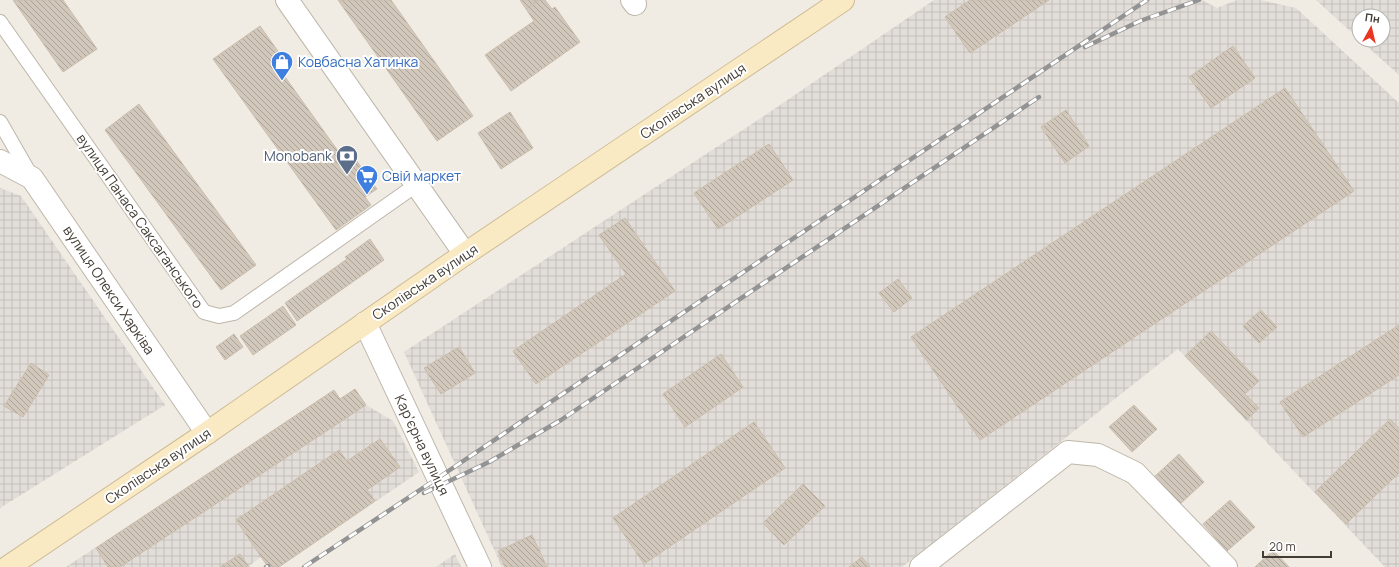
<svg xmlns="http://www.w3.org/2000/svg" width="1399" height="567" font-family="Manrope,sans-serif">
<defs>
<pattern id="industrial-grid" width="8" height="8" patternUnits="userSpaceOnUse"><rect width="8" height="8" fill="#e2ddd8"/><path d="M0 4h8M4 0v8" fill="none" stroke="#c3bfba"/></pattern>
<pattern id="building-back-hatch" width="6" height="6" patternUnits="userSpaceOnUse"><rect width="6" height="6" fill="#d1c7ba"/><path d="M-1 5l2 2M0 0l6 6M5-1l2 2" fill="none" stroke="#aba398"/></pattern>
</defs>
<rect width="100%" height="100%" fill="#f0ece3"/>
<path fill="url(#industrial-grid)" d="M934,0h268l15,8 20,-8h23l36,8 103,95v464h-14l-207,-218 -276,218h-400l-98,-215 360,-236z
M1316,0h83v75l-39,-35h23v-24h-24v23z
M0,188l21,8 144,209 -165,103z
M355,389l11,16 27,16 26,51 -140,95h-11l-7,-10 -13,10h-182l268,-177 6,9z
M455,554l6,13h-25z"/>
<path fill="url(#building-back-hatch)" stroke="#cbbead" d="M13,0h50l34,49 -34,23z
M338,0h53l82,116 -36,25z
M520,0h19l-13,9z
M539,0h6l7,9 3,-2 25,35 -69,49 -26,-36 49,-34 -8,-12z
M970,0h79l-79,53 -25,-36z
M260,26l25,35 -7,6 65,91 8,-5 26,36 -12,8 6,8 -35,25 -123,-171z
M1233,46l22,32 -44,30 -22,-31z
M1285,88l69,103 -374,249 -69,-103z
M139,104l117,161 -35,25 -116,-160z
M1066,110l23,36 -24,17 -24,-36z
M510,112l23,36 -32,21 -23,-36z
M769,144l24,36 -75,49 -24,-36z
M625,218l50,73 -139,93 -23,-33 113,-77 -27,-39z
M370,239l14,21 -87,61 -12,-18 62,-44 -2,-2z
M898,279l14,19 -18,14 -15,-19z
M283,306l13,19 -43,30 -13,-19z
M1261,310l16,17 -18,16 -16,-17z
M1399,325v50l-96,62 -23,-35z
M1211,331l48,50 -14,13 14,14 -12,12 -62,-64z
M234,334l9,13 -18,13 -9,-13z
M459,347l16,26 -34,21 -17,-26z
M721,354l22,33 -58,40 -22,-33z
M31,363l18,12 -26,42 -19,-11z
M355,389l11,16 -246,162h-12l-12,-19 238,-158 6,9z
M1134,405l23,24 -25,23 -23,-25z
M1390,419l9,9v45l-53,51 -31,-32z
M754,422l31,46 -141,96 -31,-46z
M380,439l20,28 -33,23 8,11 -96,66h-11l-32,-47 103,-70 8,11z
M1179,454l25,28 -26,24 -25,-28z
M803,484l22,22 -41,39 -21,-22z
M1230,500l25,27 -28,24 -24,-27z
M532,535l15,32h-42l-7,-16z
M1273,550l16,17h-34z
M240,554l9,13h-29z
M862,557l8,10h-21z"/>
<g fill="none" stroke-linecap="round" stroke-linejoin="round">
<g stroke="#beb6aa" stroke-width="16">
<path id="lane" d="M0,22l204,290 15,4 15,-3 182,-128
M0,122l31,54"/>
</g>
<g stroke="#beb6aa" stroke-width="24">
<path id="street" d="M287,0l178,254
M632,0l3,4
M0,161l32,17 175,255
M365,323l115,244
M921,567l147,-115 30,3 37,18 91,94"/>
</g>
<g stroke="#cdbc96" stroke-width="24">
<path id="secondary" d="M8,567l199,-134 258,-179 378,-254"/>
</g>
<use href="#lane" stroke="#fff" stroke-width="14"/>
<use href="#street" stroke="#fff" stroke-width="22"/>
<use href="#secondary" stroke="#faeac3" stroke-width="22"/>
<g stroke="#939393" stroke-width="4.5">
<path id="rail" d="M1085,47l55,-26 59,-21
M424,493l65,-31 72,-42 478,-323
M266,567l2,-1
M304,567l134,-89 709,-478"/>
</g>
<use href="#rail" stroke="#fff" stroke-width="3" stroke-dasharray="9" stroke-linecap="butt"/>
</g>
<defs>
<g id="shop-pin" transform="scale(1.15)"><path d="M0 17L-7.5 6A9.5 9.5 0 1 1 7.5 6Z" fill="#3f7fe0" stroke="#fff"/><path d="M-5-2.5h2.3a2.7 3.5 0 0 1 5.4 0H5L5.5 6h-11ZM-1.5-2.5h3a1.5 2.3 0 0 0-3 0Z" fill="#fff"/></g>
<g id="bank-pin" transform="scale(1.15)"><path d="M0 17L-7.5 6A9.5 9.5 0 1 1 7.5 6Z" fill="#5c6f8a" stroke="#fff"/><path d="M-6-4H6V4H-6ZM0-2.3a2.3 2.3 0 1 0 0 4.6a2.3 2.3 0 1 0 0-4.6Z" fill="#fff"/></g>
<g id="supermarket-pin" transform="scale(1.15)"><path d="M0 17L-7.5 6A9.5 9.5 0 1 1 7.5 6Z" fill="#3f7fe0" stroke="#fff"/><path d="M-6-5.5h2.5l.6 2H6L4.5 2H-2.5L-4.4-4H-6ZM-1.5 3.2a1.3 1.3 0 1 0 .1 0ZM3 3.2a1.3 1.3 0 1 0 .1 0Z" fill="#fff"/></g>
</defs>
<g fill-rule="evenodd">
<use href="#shop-pin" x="282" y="62"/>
<use href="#bank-pin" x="347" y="156"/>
<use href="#supermarket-pin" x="367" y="176"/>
</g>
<g text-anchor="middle" stroke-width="4" stroke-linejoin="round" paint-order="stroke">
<g font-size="14" fill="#366cbe" stroke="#fff" text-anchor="start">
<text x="298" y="67">Ковбасна Хатинка</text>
<text x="382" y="181">Свій маркет</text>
</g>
<g font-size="14" fill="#423c34" stroke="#fff">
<text transform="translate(693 101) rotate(-34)" y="5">Сколівська вулиця</text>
<text transform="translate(140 221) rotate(55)" y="5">вулиця Панаса Саксаганського</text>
<text transform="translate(425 282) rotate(-34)" y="5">Сколівська вулиця</text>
<text transform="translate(109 290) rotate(56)" y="5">вулиця Олекси Харківа</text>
<text transform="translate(422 445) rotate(65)" y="5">Карʼєрна вулиця</text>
<text transform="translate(158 466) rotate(-34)" y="5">Сколівська вулиця</text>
</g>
<g font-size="14" fill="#4e5e75" stroke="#fff" text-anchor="end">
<text x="332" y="161">Monobank</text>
</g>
</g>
<g transform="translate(1371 28) rotate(8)"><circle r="19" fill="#ffffff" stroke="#b3b1ae"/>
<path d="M0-3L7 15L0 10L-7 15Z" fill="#ea3520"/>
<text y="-6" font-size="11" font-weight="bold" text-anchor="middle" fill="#423c34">Пн</text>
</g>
<path d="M1263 551v6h68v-6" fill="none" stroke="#423c34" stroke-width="2"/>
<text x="1269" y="551" font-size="12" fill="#423c34" stroke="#ffffff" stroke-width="3" paint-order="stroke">20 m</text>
</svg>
